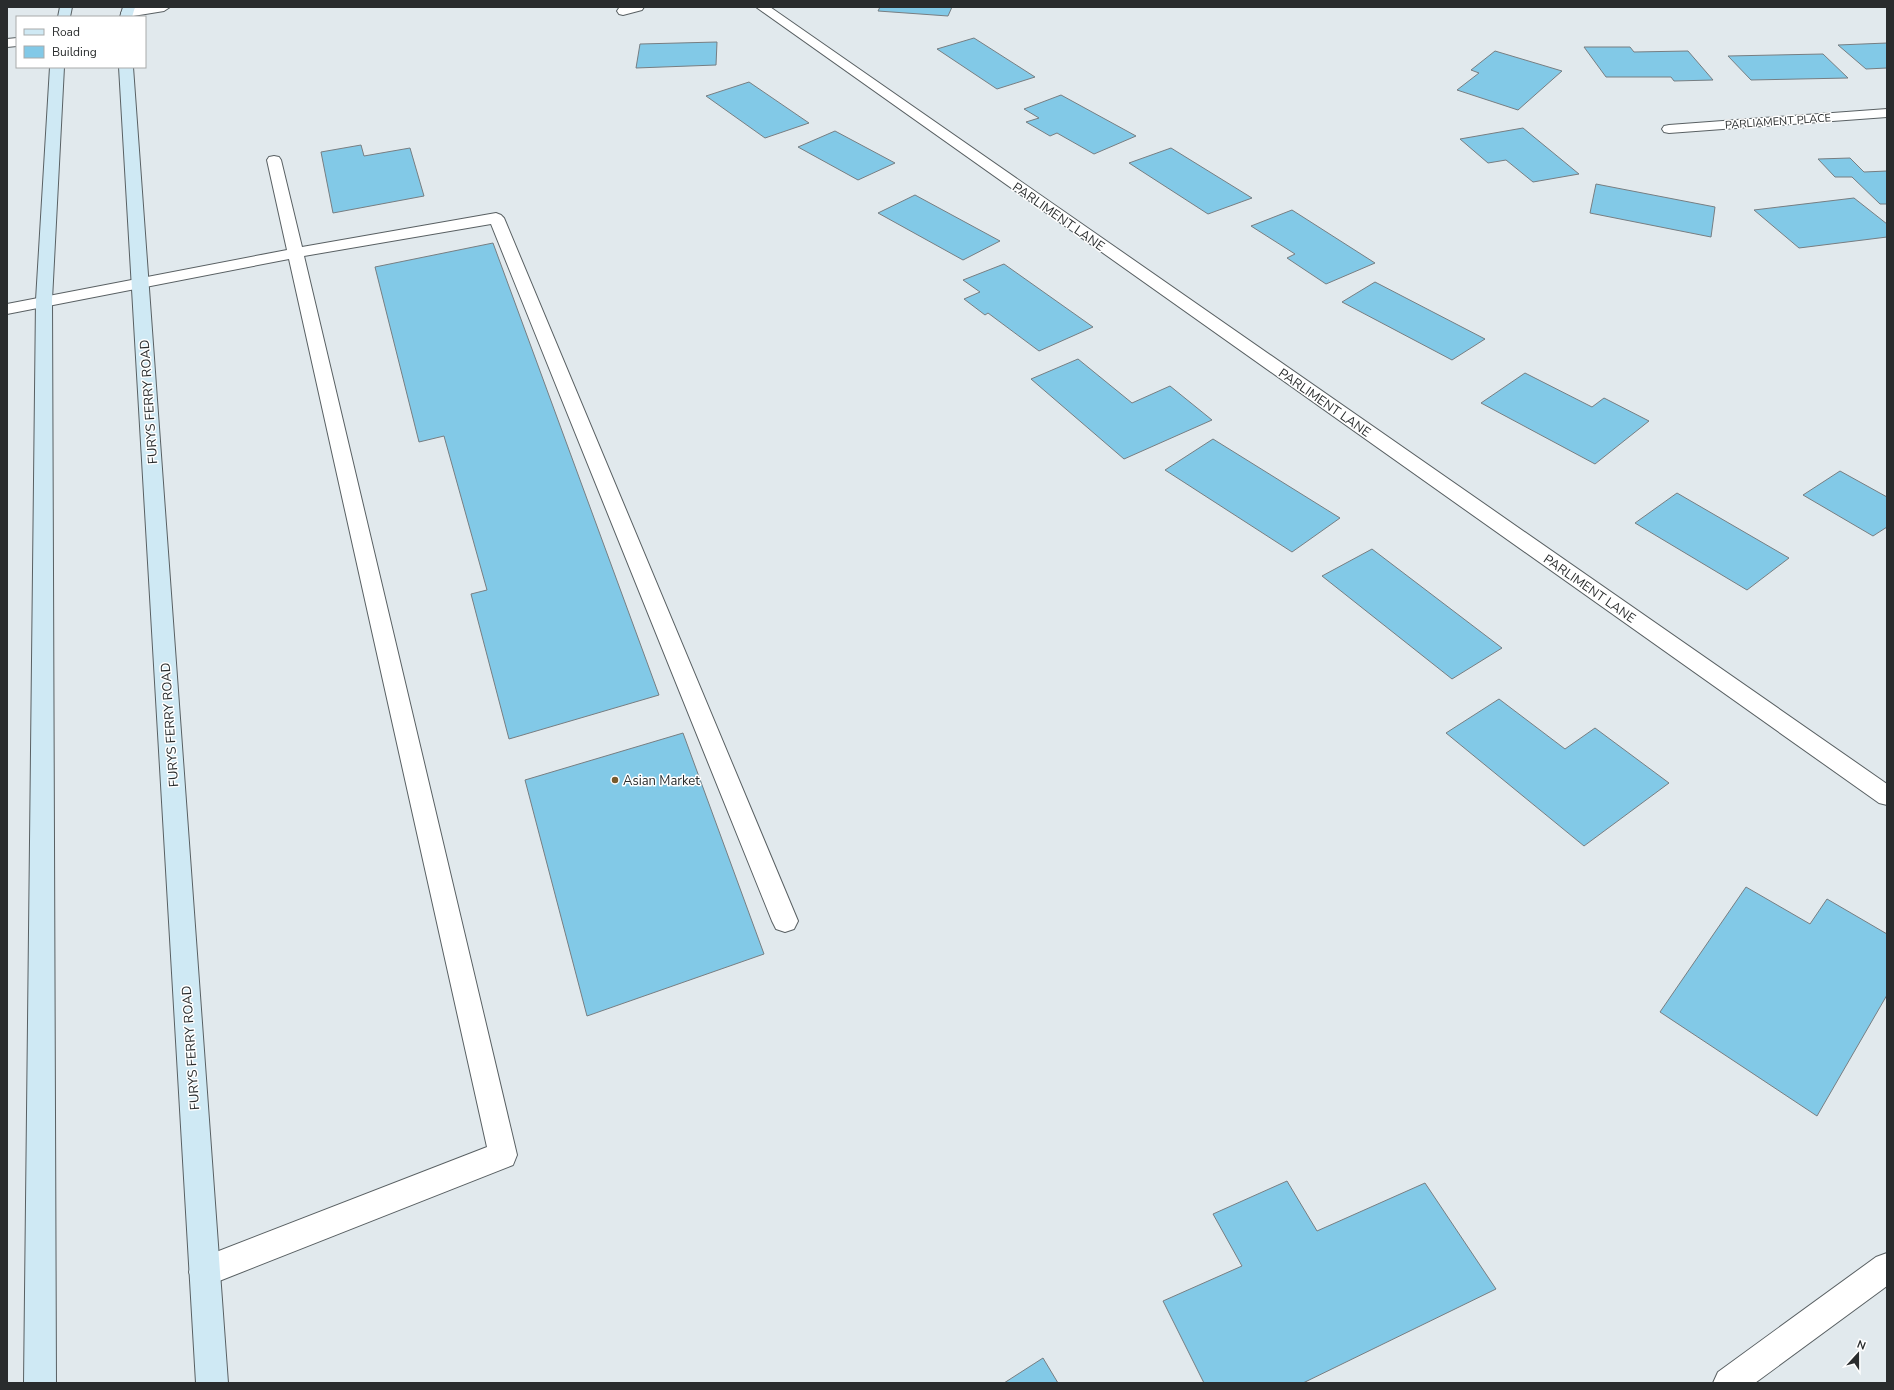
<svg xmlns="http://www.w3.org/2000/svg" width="1894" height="1390" font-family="'Nunito Sans',sans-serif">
<rect width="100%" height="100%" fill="#e1e9ed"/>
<path fill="#82c9e7" stroke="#777e82" d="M880,7h72l-4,9 -70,-5z
M974,38l61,39 -38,12 -60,-40z
M717,42l-1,23 -80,3 4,-24z
M1887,43v25l-21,1 -28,-24z
M1584,47h46l4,5 54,-1 25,29 -39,1 -3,-4h-65z
M1495,51l67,20 -44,39 -61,-20 22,-17 -8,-3z
M1823,54l25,24 -97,2 -23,-24z
M749,82l60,41 -44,15 -59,-42z
M1061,95l75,41 -42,18 -37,-21 -7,3 -24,-14 13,-4 -15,-9z
M1523,128l56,46 -46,8 -27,-22 -18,3 -28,-24z
M835,131l60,32 -37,17 -60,-33z
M361,145l3,11 46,-8 14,48 -91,17 -12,-61z
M1171,148l81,50 -44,16 -79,-51z
M1850,158l14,14 23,-1v33h-7l-28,-27h-17l-17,-18z
M1596,184l119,23 -4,30 -121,-24z
M915,195l85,46 -37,19 -85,-47z
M1854,198l33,26v13l-88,11 -45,-38z
M1292,210l83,53 -49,21 -39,-26 8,-4 -44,-28z
M493,243l166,452 -150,44 -38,-145 16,-4 -43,-154 -25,6 -44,-175z
M1004,264l89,63 -54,24 -51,-38 -3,2 -21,-16 16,-7 -17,-12z
M1375,282l110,57 -33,21 -110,-58z
M1078,359l54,44 38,-17 42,34 -88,39 -93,-80z
M1525,373l67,34 12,-9 45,23 -54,43 -114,-61z
M1213,439l127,79 -48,34 -127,-82z
M1840,471l47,26v30l-14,9 -70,-41z
M1677,493l112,65 -42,32 -112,-67z
M1372,549l130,99 -50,31 -130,-103z
M1499,699l66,50 30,-21 74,55 -85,63 -138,-113z
M683,733l81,221 -177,62 -62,-236z
M1746,887l64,37 17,-25 60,35v61l-70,121 -157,-104z
M1287,1181l30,50 108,-48 71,106 -193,94h-99l-41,-82 79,-35 -29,-52z
M1043,1358l15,25h-54z"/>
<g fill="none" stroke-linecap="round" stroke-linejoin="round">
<g stroke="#596063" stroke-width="2">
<path id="lane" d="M141,7h29l-6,4 -37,6 -6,-4 2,-3z
M17,38v8l-10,1v-8z
M274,156l5,1 2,3 21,87 194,-34 5,2 3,3 294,703 -4,8 -9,3 -9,-3 -4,-8 -281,-697 -187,32 213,899 -4,10 -309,122 -11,-4 -4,-11 4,-11 294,-114 -198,-888 -282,55v-10l280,-54 -20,-90 2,-3z"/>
</g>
<g stroke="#596063" stroke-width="2">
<path id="street" d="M624,7h20l-2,3 -19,5 -4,-1 -2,-3 2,-3z
M756,7h14l1117,777v21l-8,-2z
M1887,109v8l-218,16 -5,-1 -2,-3 2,-3 5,-1z
M1887,1253v33l-132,97h-42l5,-11 158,-115z"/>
</g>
<g stroke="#596063" stroke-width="2">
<path id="secondary" d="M60,7h12l-2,10h-12z
M123,7h12l-3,10h-12z
M50,67h14l-12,233 4,1083h-32l12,-1083z
M119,67h14l95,1316h-32z"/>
</g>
<use href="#lane" fill="#fff" fill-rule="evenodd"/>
<use href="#street" fill="#fff" fill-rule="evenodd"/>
<use href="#secondary" fill="#cfe9f4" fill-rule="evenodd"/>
</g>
<circle fill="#785b2e" stroke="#fff" stroke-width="1.5" cx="615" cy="780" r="4"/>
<g text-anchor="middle" stroke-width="3" stroke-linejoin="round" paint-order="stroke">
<g font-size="11" fill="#292c2d" stroke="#fff">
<text transform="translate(1778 121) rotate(-4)" y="4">PARLIAMENT PLACE</text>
</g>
<g font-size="13" fill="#292c2d" stroke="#fff">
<text transform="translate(1059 216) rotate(35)" y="5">PARLIMENT LANE</text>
<text transform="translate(148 402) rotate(-94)" y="5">FURYS FERRY ROAD</text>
<text transform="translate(1325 402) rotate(35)" y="5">PARLIMENT LANE</text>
<text transform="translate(1590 588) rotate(35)" y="5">PARLIMENT LANE</text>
<text transform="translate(169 725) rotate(-94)" y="5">FURYS FERRY ROAD</text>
<text transform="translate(190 1048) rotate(-94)" y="5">FURYS FERRY ROAD</text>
</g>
<g font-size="13" fill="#292c2d" stroke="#fff" text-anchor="start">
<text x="623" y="785">Asian Market</text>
</g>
</g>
<rect width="1894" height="1390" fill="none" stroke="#292c2d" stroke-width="16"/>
<rect x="16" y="16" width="130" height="52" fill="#ffffff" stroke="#a9abab"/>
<rect x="24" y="29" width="20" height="6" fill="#cfe9f4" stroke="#a9abab"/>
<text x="52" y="36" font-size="12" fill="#292c2d">Road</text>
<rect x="24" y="46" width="20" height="12" fill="#82c9e7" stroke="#a9abab"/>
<text x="52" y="56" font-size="12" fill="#292c2d">Building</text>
<g transform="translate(1858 1354) rotate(21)" stroke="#ffffff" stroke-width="3" paint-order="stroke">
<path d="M0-3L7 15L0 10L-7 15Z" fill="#292c2d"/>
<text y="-6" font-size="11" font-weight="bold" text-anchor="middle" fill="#292c2d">N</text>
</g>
</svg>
